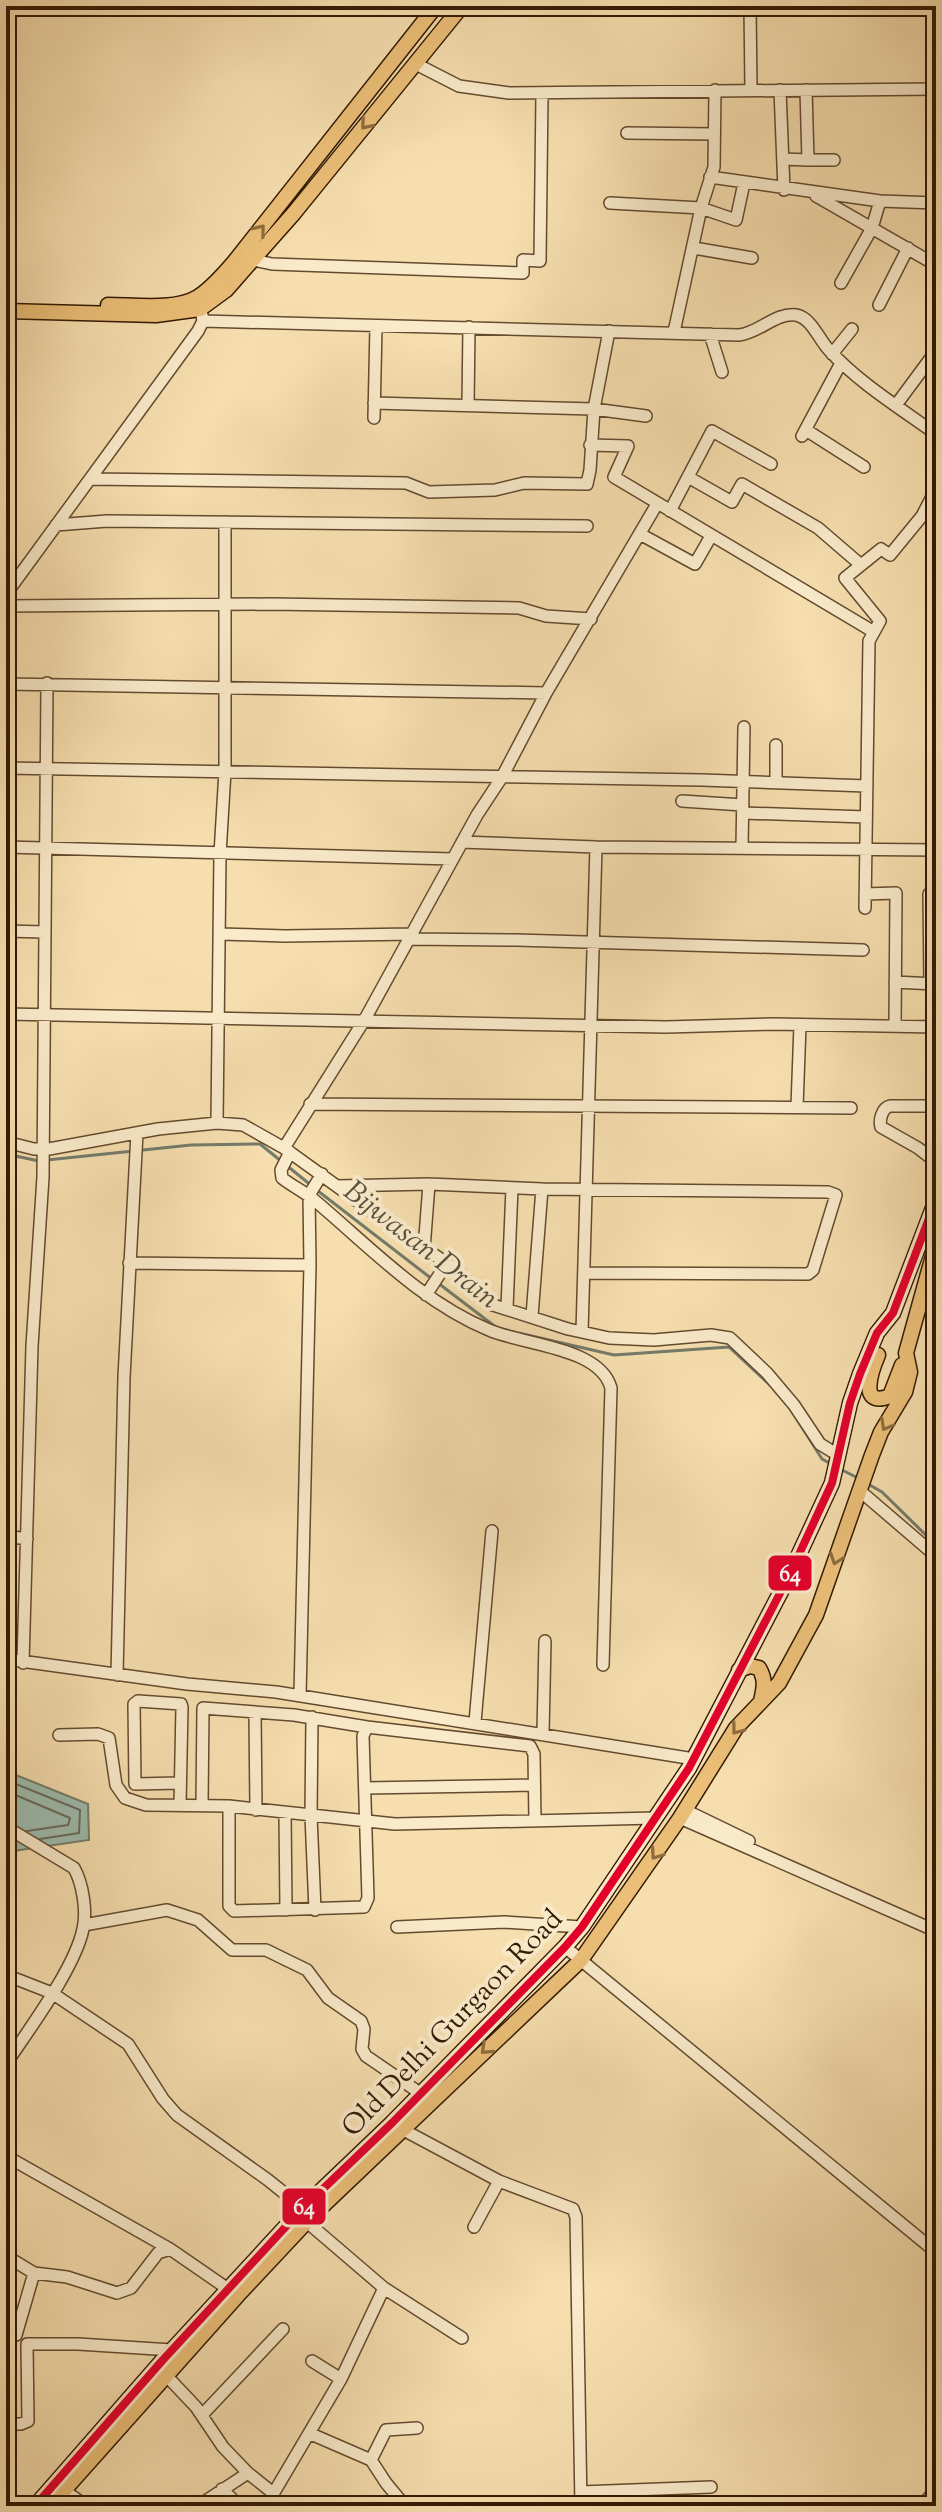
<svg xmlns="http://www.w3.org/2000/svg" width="942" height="2512" font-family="'Sorts Mill Goudy',serif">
<rect width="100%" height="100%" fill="#f6deae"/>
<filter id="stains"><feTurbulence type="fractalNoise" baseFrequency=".0025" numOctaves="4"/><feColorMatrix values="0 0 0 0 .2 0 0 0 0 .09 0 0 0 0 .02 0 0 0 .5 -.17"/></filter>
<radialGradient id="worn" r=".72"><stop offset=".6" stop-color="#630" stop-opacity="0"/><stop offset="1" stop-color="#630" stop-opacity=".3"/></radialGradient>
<path fill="#9dbcaf" stroke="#737b6a" stroke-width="2" d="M6,1771l82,33 1,36 -83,12z"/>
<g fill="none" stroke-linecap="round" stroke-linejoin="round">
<path stroke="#686a59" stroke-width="2" d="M6,1780l74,30 -1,23 -39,6
M6,1791l64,27 -2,7 -41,6"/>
<path stroke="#737b6a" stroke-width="3" d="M6,1154l33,7
M47,1160l144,-15 69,-1 21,17
M286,1165l26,21
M318,1191l114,88
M438,1283l59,45 117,27 115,-8 41,38
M788,1405l34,54 11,6
M840,1469l18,9
M868,1484l14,8 54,53"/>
<g stroke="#644a2e" stroke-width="14">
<path id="minor" d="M750,6l1,84
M416,64l43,22 50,7 427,-4
M780,90l4,100
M627,133l86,1
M784,159l24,1 -2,-70
M808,160h26
M710,177l170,24 56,2
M816,196l120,69
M610,203l91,5 35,12 8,-37
M694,248l58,10
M254,260l18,4 251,9v-13l17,1 2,-167
M841,283l31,-55 8,-27
M879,305l29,-57
M203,321l536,14c20,-2 37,-23 57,-20 16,3 23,25 33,35 30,33 71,58 107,84
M674,332l27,-124 13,-41 1,-77
M710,334l12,38
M832,354l20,-25
M374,403l220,6 52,7
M468,405l1,-78
M896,405l40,-54
M374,418l2,-92
M806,430l58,37
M802,436l39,-73
M590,445l38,1 -14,31 260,155
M688,477l44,25 10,-18 76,44 43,37
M90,479l316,4 23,9 66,-2 29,-7 63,1 3,-14 4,-61 15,-78
M670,511l42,-80 59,33
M56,525l51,-4 480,5
M640,534l55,30 16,-28
M6,594l192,-263 5,-10 -1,-6
M6,606l266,-2 247,4 27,8 45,3
M6,684l540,9
M776,745v37
M6,768l696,12 165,6
M682,801l61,4
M743,813l123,4
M462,842l134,5 340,3
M6,847l447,12
M742,848l2,-121
M865,894l31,-1 -1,133
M929,894l1,90
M865,908l4,-267 11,-20 -35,-43 36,-29 9,6 32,-39 14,-27
M6,931l39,1
M220,934l65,2 127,-2
M409,939l107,1 347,10
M895,982l40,2
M6,1014l660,13 108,-3 162,3
M310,1104l541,4
M936,1106h-46c-8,2 -11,14 -9,21l37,21 18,14
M797,1107l3,-82
M217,1123l3,-269 5,-83v-249
M6,1142l28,7h15l109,-20 59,-6 26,2 41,23 115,83 55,37 36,36 78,25 41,9 45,2 57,-5 19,3 37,35 27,32 26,39 18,11
M284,1148l81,-129 112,-204 25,-38 44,-84 111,-189
M290,1152l-9,18 1,8c10,8 21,13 31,21 56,47 107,102 176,131 34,15 111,17 122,58l-8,277
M337,1186l92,-2 113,5 286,3 8,3 -23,75 -5,4 -223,-1
M424,1249l5,-65
M129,1263l181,2
M426,1295l21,-32
M507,1308l5,-120
M532,1316l10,-127
M582,1332l14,-485
M859,1490l77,66
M6,1536l21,3
M6,1659l181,25 89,8 418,67
M23,1663l9,-317 11,-169 4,-494
M117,1675l7,-298 13,-244
M300,1695l10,-430 -1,-70 13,-21
M255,1712l1,98
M312,1717l-1,99 4,94
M475,1722l17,-191
M543,1733l2,-92
M59,1735l39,-1 11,4 7,47 9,13 21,7 83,1 166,18 260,-6
M365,1788l169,-3
M180,1805l2,-98 -1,-3 -43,-3 -4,3 1,80 45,-1
M202,1805l1,-97 91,7 73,12
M229,1806v100l5,5 130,-4 4,-9 -5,-162 4,-9 163,19 4,8 1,67
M685,1810l64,31
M285,1813l1,97
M680,1818l256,113
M6,1827l68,41c9,16 13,44 9,61 -8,39 -54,100 -77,135
M84,1925l83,-15 31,10 34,30h34l41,20 21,28 33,23 3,8 -2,20 4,7 54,37
M397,1927l107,-5 78,5
M565,1947l371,305
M6,1975l46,18 76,51 35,55 14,16 91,65 41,33
M398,2127l101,54 74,28 3,8 5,289
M6,2156l164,93
M307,2222l77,66 78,50
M474,2227l25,-46
M6,2256l28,17 33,4 50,16 14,-5 27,-35 12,-4 58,40
M6,2335h10l18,-62
M312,2361l29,18
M161,2370l35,37 27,40 25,26 25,20
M202,2415l81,-86
M6,2424h15l7,-3 -1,-77h51l94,6
M311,2434l60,26 15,23 19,23
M371,2460l15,-30 31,-2
M58,2486l28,20
M222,2489l17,17
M581,2492l130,-5
M6,2503l13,3
M125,2506l2,-2
M198,2506l50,-33
M266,2506l75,-127 43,-91
M922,2506l14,-17"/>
</g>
<g stroke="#331903" stroke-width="17">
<path id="major" d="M108,305c27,0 66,6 90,-8 14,-9 26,-23 37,-36l201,-255
M6,311l150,4 44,-6 26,-19 68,-77 168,-207
M878,1355c-6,14 -21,54 12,41l12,-31
M739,1670l11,-4 9,2c7,12 5,20 2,33
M35,2506l126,-144 142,-154 89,-85 173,-176 17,-20 107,-159 100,-192 43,-93 18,-80 10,-29 17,-41 16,-20 43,-113
M50,2506l188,-211 74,-79 269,-256 99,-142 56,-90 43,-45 37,-68 56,-160 9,-23 24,-40 5,-20 -4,-19 30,-108"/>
</g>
<use href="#minor" stroke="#f9eaca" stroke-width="11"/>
<use href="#major" stroke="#ebbf77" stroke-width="14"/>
<g stroke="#f9eaca" stroke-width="14">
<path id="bus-1" d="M35,2506l126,-144 142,-154 89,-85 173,-176 17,-20 107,-159 100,-192 43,-93 18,-80 10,-29 17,-41 16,-20 43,-113"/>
</g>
<use href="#bus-1" stroke="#e4002b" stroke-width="8"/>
</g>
<defs><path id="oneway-chevron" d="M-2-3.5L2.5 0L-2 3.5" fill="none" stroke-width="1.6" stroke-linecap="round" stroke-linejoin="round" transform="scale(2)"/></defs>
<g stroke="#8f6c3d">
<use href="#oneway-chevron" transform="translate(366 124) rotate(130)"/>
<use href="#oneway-chevron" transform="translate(260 230) rotate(-51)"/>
<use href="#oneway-chevron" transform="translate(886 1425) rotate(119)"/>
<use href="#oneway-chevron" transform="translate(836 1559) rotate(109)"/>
<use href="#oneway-chevron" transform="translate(737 1729) rotate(127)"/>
<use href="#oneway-chevron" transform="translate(656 1854) rotate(125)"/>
<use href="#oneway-chevron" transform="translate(486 2049) rotate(137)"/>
</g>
<g text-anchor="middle" stroke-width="8" stroke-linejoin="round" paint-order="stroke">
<g font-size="28" fill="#331903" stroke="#f9eaca">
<text transform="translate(451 2022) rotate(-46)" y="10">Old Delhi Gurgaon Road</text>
</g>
<g font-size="30" font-style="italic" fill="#58523f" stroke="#f9eaca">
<text transform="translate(422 1244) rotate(38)" y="10">Bijwasan Drain</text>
</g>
</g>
<g stroke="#f9eaca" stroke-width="3">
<rect x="767" y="1554" width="46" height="38" rx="8" fill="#e4002b"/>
<rect x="281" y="2187" width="46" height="39" rx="8" fill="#e4002b"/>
</g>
<g font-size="22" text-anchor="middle" font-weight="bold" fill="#fff">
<text x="790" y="1581">64</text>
<text x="304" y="2214">64</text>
</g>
<rect width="942" height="2512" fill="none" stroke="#f6deae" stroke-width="32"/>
<rect x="8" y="8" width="926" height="2496" fill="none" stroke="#331903" stroke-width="4"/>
<rect x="16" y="16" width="910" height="2480" fill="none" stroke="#331903" stroke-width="2"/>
<rect width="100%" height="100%" filter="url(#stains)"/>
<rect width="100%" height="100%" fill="url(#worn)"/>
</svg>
